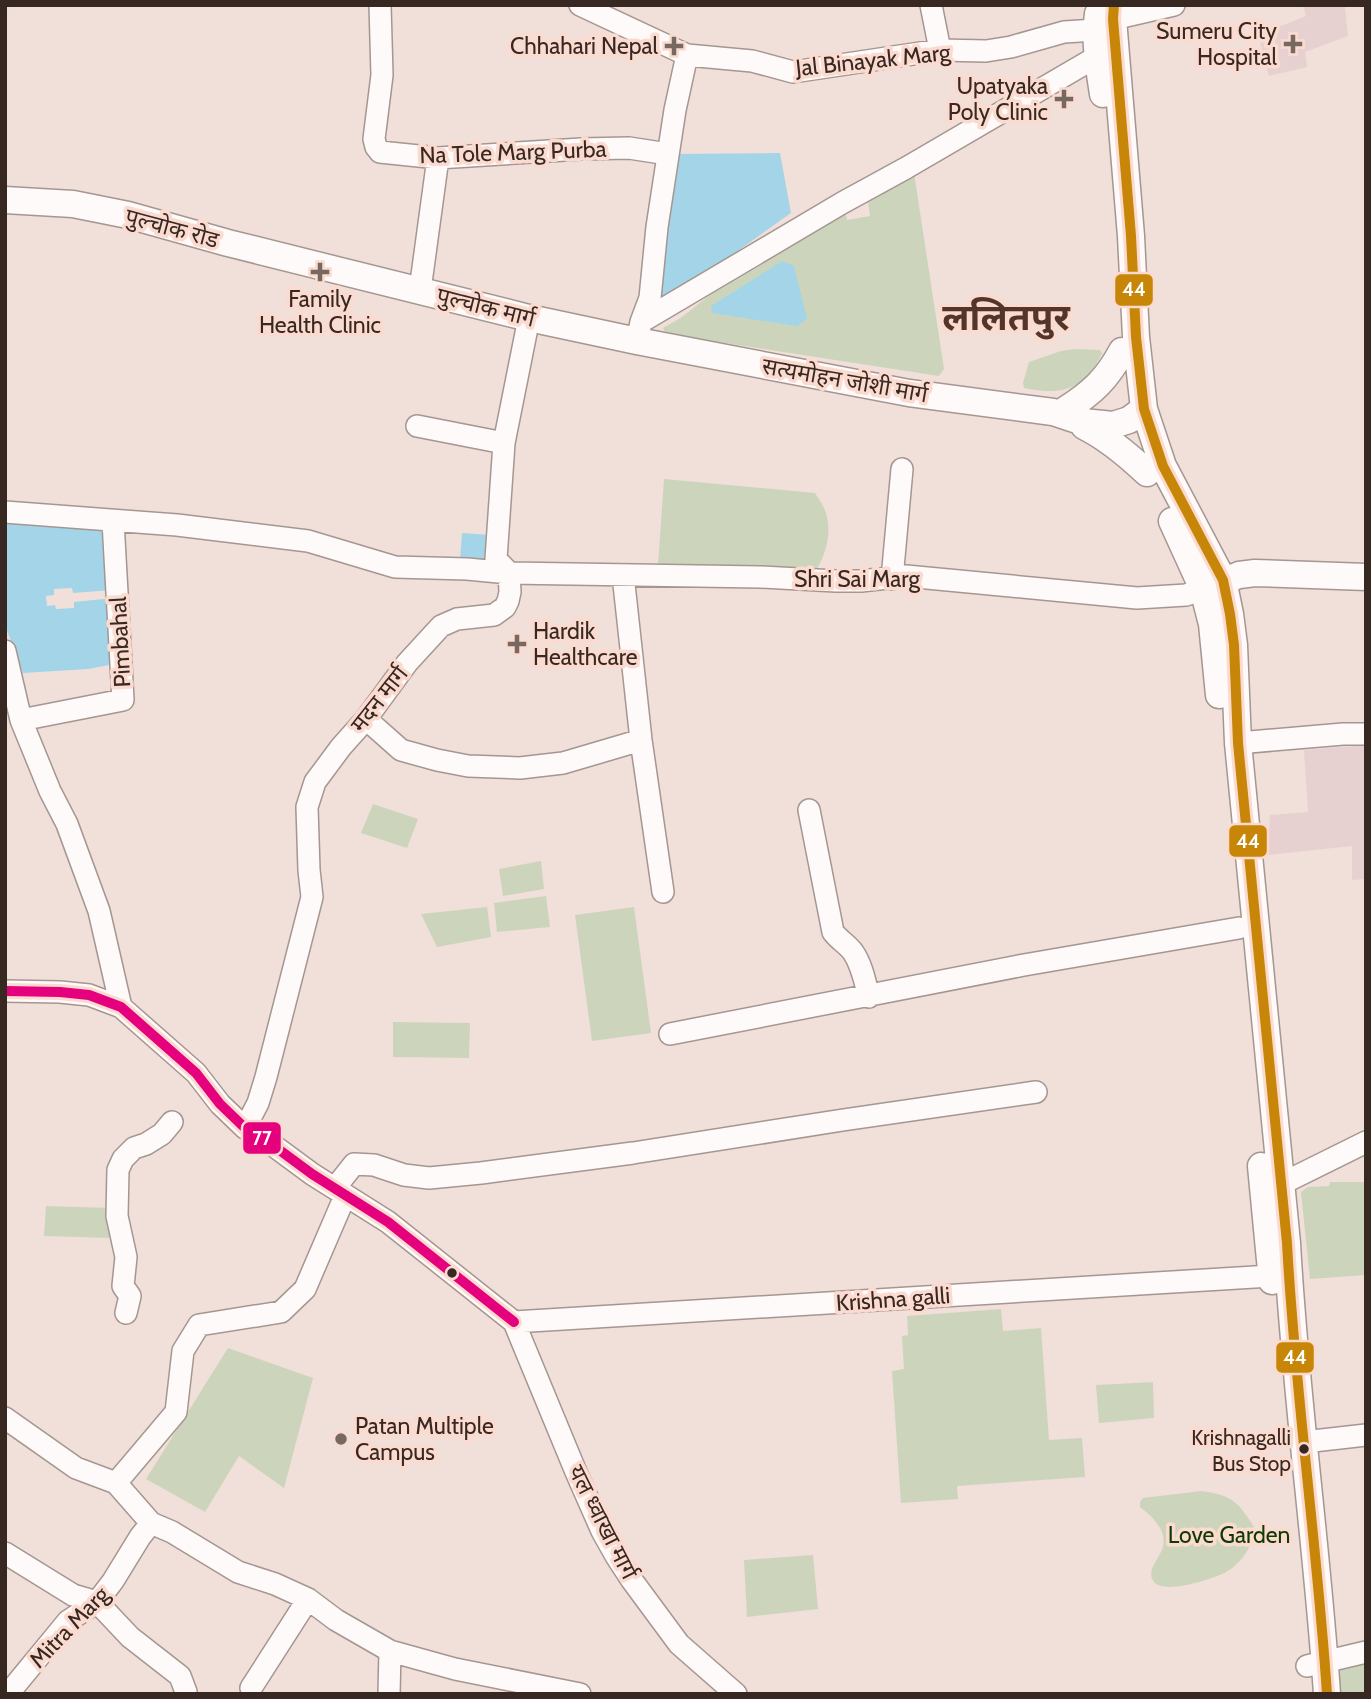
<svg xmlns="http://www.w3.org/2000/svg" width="1371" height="1699" font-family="Cabin,'Noto Sans Devanagari',sans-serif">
<rect width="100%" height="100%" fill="#f1dfd9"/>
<path fill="#e7d1d0" d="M1303,5h44l-2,1 3,30 -43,16 2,15 -38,9 -11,-41 48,-19z
M1366,745v134l-14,1v-34l-84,9 2,-40 38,-3 -4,-62z"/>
<path fill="#ccd5bc" d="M914,173l30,196 -5,7 -273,-42 -3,-6 19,-11 39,-31 124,-75 2,9 23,-4 -2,-15z
M1075,349l25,1 2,3c-17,37 -40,43 -78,35l-1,-5 6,-21 32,-11z
M664,479l151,14c3,5 7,10 9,15 9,20 3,44 -7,61l-159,-4z
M373,804l45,15 -11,29 -46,-15z
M541,861l3,28 -41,7 -4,-27z
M546,896l4,31 -53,5 -3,-29z
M487,907l4,30 -54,10 -16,-33z
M634,907l17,126 -59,8 -17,-126z
M393,1022l77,1 -1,35 -76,-1z
M1330,1182h36v93l-56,4 -9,-87 7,-5 21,-1z
M46,1206l64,2 -1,30 -65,-2z
M1001,1309l2,22 38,-3 8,112 33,-2 3,39 -128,9 1,13 -57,4 -9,-132 12,-2 -2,-33 6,-1 -1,-19z
M228,1348l85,30 -29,110 -45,-32 -34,56 -59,-33z
M1153,1382l1,36 -55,5 -3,-38z
M1201,1491c30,4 37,10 53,36 -2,11 -3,20 -11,30 -6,8 -16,16 -26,19 -12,5 -53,18 -63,6 -9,-11 6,-24 9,-35 4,-17 -11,-31 -23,-40v-5l3,-4z
M813,1555l5,54 -71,8 -3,-57z
M1366,1656v38h-37v-29z"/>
<path fill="#a4d4e8" d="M780,153l11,60 -124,88 -17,-3 18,-144z
M782,261l12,5 13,53 -10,7 -85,-13 -1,-7z
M5,514l102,10 13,139 -32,6 -65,4 -18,-48z
M462,533l28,2 -3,28 -27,-3z"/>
<path fill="#f1dfd9" d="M72,588l1,5 39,-3 1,8 -39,4v6l-18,1 -1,-4 -8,1 -1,-10 8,-1v-6z"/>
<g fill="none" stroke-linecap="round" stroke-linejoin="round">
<g stroke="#a59691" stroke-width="24">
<path id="minor" d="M380,5l2,70 -8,64 2,8 4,5 58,6 143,-9 48,-1 39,6
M580,5l107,50
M931,5l9,45
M1113,19l61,-14
M420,290l18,-132
M641,322l201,-119 64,-35 192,-112
M637,341l4,-19 9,-24 7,-71 18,-117 12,-55 65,6 41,11 147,-22 46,1 25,-4 53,-15 32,-2
M417,426l87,17
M5,512l172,13 131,16 87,26 72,2 42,4 251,4 76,4h25l45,-5 231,22 49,-3 17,-6
M623,575l18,165 22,152
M892,579l10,-110
M5,651l16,69 29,71 17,33 32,87 22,96
M366,719l35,31 36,10 31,6 52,2 43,-5 78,-23
M21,720l102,-20 -10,-179
M1238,743l105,-9h23
M809,810l24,122c6,8 14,12 20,20 9,13 12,30 16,45
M5,991l55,1 29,3 32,12 75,66 24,31 25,24 25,15 42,31 76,48 126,100
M670,1034l354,-69 215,-37
M245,1128l13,-25 8,-26 46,-180 -3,-27 -2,-63 8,-25 26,-35 25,-28 41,-56 34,-37 16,-7 37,-4 11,-8 3,-6 2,-9 -1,-19 -13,-14 8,-116 25,-125
M335,1188l19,-24 20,1 30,10 25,3 52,-5 152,-20 210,-33 193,-28
M1267,1191l99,-49
M126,1313l4,-17 -7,-10 3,-29 -9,-41 1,-46 5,-11 11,-11 12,-4 16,-10 10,-12
M514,1322l757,-46
M514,1322l62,150 26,59 14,25 15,23 48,65 57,50
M5,1418l71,50 40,15 35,40 21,9 66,40 37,12 33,15 28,21 54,31 65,18 125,25
M1304,1442l62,-7
M116,1483l60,-71 7,-61 16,-26 82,-13 24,-23 40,-93
M5,1553l68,42 24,7 33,35 50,39 6,16
M1307,1666l59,-14
M251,1688l57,-89
M8,1694l60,-73 29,-19 16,-21 27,-44 11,-14
M389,1694l1,-43"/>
</g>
<g stroke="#a59691" stroke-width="29">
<path id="major" d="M1114,5l-1,14 18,217 5,101 8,72 19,57 60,114 7,34 4,31 4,98 49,500c8,150 30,300 40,451
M1098,14c-4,27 1,53 5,80
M5,200l68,4 55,11 100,28 301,75 108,23 272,52 144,19 30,10 30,3 16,-5 15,-11
M1065,410c27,-17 42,-31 57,-59
M1084,426c24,12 44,29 63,47
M1172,521l31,68 9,35 7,71
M1208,587l31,-12 16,-2 111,4
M1261,1166l11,115"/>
</g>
<use href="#minor" stroke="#fdfaf9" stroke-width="21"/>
<use href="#major" stroke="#fdfaf9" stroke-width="26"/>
<g stroke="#fbdbcf" stroke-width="16">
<path id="bus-1" d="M1114,5l-1,14 18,217 5,101 8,72 19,57 60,114 7,34 4,31 4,98 49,500c8,150 30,300 40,451"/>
</g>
<g stroke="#fbdbcf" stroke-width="16">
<path id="bus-2" d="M5,991l55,1 29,3 32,12 75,66 24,31 25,24 25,15 42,31 76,48 126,100"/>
</g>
<use href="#bus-1" stroke="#c78608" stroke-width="10"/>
<use href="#bus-2" stroke="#e5007d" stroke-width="10"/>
</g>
<g fill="#786862" stroke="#fbdbcf" stroke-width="2.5">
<path d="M1289.5 33.5h7v7h7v7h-7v7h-7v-7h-7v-7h7z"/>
<path d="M670.5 35.5h7v7h7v7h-7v7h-7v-7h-7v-7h7z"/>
<path d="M1060.5 88.5h7v7h7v7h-7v7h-7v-7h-7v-7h7z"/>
<path d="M316.5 261.5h7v7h7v7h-7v7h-7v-7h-7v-7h7z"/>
<path d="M513.5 633.5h7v7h7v7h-7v7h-7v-7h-7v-7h7z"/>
<circle cx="341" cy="1439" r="7"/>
</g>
<g fill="#372822" stroke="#fbdbcf" stroke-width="2.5">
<circle cx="452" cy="1273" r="6"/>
<circle cx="1304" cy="1449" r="6"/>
</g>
<g text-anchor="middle" stroke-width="7" stroke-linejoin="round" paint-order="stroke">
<g font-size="21" fill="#372822" stroke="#fbdbcf" text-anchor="end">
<text x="1291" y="1445">Krishnagalli<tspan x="1291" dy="26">Bus Stop</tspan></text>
</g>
<g font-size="23" fill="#372822" stroke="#fbdbcf" text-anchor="end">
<text x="1277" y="39">Sumeru City<tspan x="1277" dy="26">Hospital</tspan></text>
<text x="658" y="54">Chhahari Nepal</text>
<text x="1048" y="94">Upatyaka<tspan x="1048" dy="26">Poly Clinic</tspan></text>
<text x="320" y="307" text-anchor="middle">Family<tspan x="320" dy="26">Health Clinic</tspan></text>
<text x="533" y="639" text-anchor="start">Hardik<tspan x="533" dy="26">Healthcare</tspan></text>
<text x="355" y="1434" text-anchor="start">Patan Multiple<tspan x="355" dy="26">Campus</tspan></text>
</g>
<g font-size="23" fill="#372822" stroke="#fbdbcf">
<text transform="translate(873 60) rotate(-6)" y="8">Jal Binayak Marg</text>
<text transform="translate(513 152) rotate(-2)" y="8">Na Tole Marg Purba</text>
<text transform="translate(172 228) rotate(15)" y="8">पुल्चोक रोड</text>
<text transform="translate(486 307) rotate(14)" y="8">पुल्चोक मार्ग</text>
<text transform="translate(845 380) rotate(10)" y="8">सत्यमोहन जोशी मार्ग</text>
<text x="857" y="587">Shri Sai Marg</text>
<text transform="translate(120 642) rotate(-93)" y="8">Pimbahal</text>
<text transform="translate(379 699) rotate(-52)" y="8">मदन मार्ग</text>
<text transform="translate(893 1299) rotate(-4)" y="8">Krishna galli</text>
<text transform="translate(603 1522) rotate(63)" y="8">यल ध्वाखा मार्ग</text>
<text transform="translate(69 1627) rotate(-46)" y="8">Mitra Marg</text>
</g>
<g font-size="23" fill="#0f3903" stroke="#fbdbcf">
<text x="1229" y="1543">Love Garden</text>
</g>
<g font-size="37" font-weight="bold" fill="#543529" stroke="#fbdbcf">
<text x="1006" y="330">ललितपुर</text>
</g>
</g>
<g stroke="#fbdbcf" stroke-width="2.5">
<rect x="1114" y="273" width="40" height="34" rx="7" fill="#c78608"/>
<rect x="1228" y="824" width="40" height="34" rx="7" fill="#c78608"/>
<rect x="242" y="1121" width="40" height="34" rx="7" fill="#e5007d"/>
<rect x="1275" y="1341" width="40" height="33" rx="7" fill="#c78608"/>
</g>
<g font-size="19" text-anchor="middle" font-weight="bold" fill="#fff">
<text x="1134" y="296">44</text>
<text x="1248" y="848">44</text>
<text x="262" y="1145">77</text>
<text x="1295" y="1364">44</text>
</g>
<rect width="1371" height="1699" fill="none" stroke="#372822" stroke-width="14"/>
</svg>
